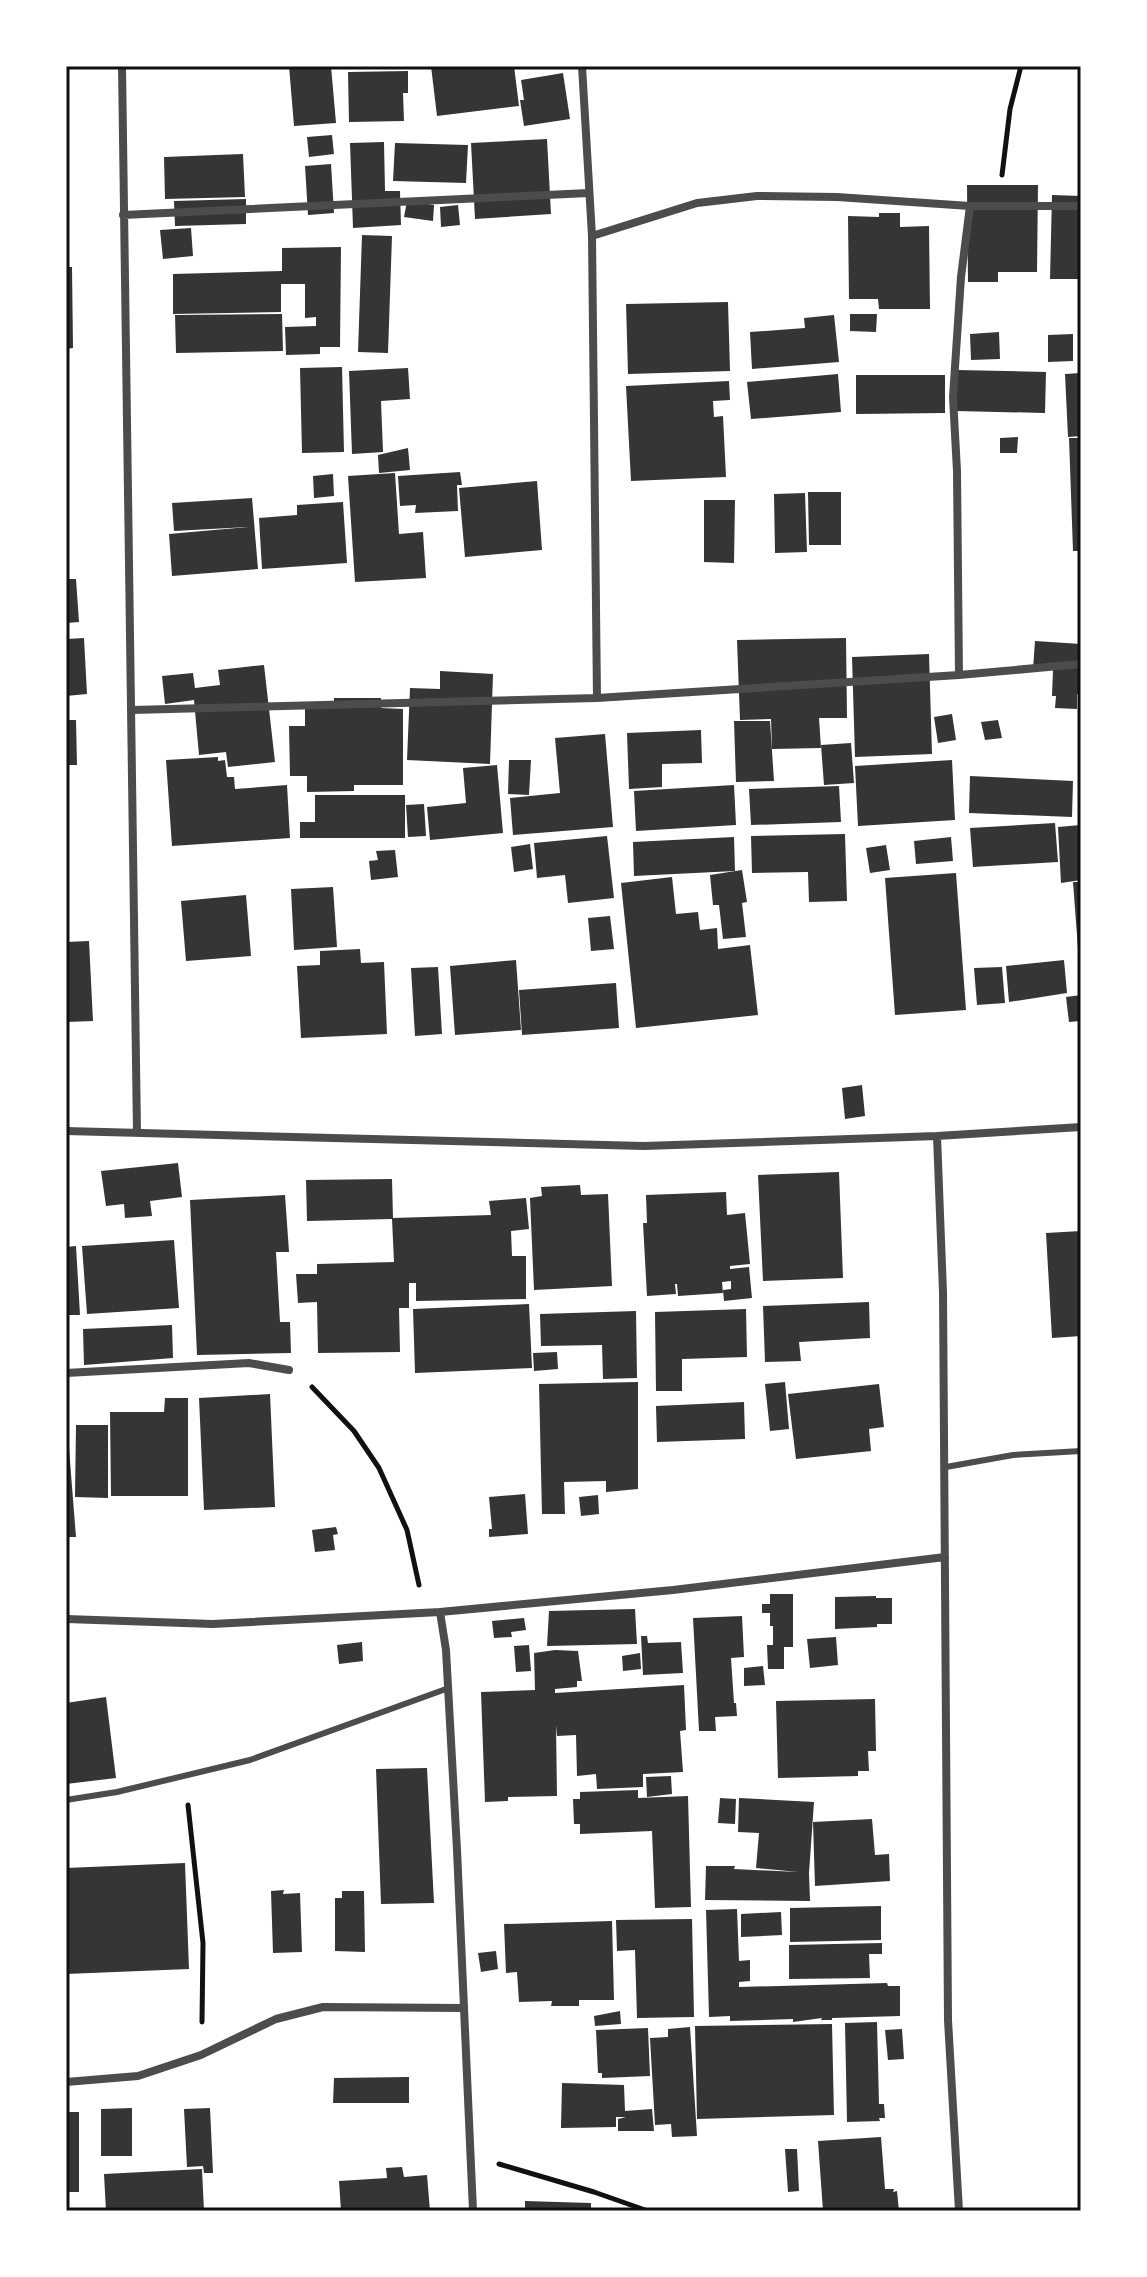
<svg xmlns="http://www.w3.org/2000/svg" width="1147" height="2277" font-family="'Alegreya Sans',sans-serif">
<rect width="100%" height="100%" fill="#fff"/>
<path fill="#353535" d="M289,66h42l5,57 -42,3z
M431,66h83l5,40 -82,10z
M408,71v22h-5l1,28 -55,1 -1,-50z
M563,73l7,46 -46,7 -4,-26h4l-3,-20z
M332,135l2,19 -25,3 -2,-20z
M547,139l4,75 -76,5 -4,-76z
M384,142l1,49h15l1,34 -48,3 -3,-85z
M395,143l73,2 -2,38 -73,-2z
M243,154l2,43 -80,2 -1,-42z
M331,164l3,49 -26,2 -3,-49z
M967,185h71l-1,87h-39v10h-30z
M1052,195l29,1v83h-31z
M246,199v25l-71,2 -1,-25z
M407,201l27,4 -1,16 -29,-4z
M458,205l2,20 -19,2 -1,-20z
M879,213h21v14l29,-1 1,83h-51l-1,-10h-29l-1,-83 31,1z
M191,228l2,28 -30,3 -3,-29z
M362,235l30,1 -4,117 -30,-1z
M341,247l-1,100h-20v7l-34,1 -1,-28 31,-1v-9l-11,1v-34h-24v28l-108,2v-40l109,-3v-23z
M66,267h6l1,81 -7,1z
M728,302l2,69 -102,3 -2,-70z
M282,314l1,37 -107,2 -1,-38z
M850,314h27l-1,18 -26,-1z
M834,315l5,47 -87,7 -2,-37 55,-4 -1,-10z
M999,332l1,27 -29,1 -1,-26z
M1073,334v27l-25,1v-27z
M342,367l2,85 -42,1 -2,-85z
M408,368l2,31 -29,2 2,51 -31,2 -3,-83z
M957,370l89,2 -1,41 -89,-2z
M1081,373v63l-13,1 -3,-63z
M838,374l3,38 -90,7 -4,-37z
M856,375h89v38l-89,1z
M729,381l1,19 -17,1 1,16 9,-1 3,61 -95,4 -5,-95z
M1018,437l-1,16h-17v-15z
M1069,438h12v113h-8z
M408,448l2,22 -31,3 -1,-18z
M460,472l2,13h-5l1,26 -43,2 1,-8 -16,1 -2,-30z
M395,473l4,61 24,-2 3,46 -71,4 -7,-106z
M333,474l1,22 -20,2 -1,-22z
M537,481l5,69 -77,7 -6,-69z
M808,492h33v53h-32z
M805,493l2,59 -32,1 -1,-59z
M252,498l6,71 -86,7 -3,-42 79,-7 -74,4 -2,-28z
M704,500h31l-1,63 -30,-1z
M343,502l4,61 -85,6 -3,-51 38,-3v-10z
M66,579h10l3,43 -13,1z
M84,638l3,56 -21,2v-57z
M846,638l1,80h-28l2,30 -49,1 -1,-30 -31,1 -3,-80z
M1035,641l46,3v51l-4,-1v15l-22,-1 1,-12h-4l1,-26 -20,-1z
M929,654l3,100 -77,3 -3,-100z
M264,665l11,97 -47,5 -2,-15 -27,3 -5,-55 -29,4 -3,-28 31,-3 2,15 25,-3 -2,-15z
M440,671l53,3 -3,90 -83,-4 3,-72 30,1z
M334,698h47v10l22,1v76h-49v6l-47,1v-16h-17l-1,-50h16v-17l29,-1z
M952,714l4,26 -18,3 -4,-26z
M66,720h10l1,45h-11z
M998,720l4,18 -17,2 -4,-18z
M734,721h36l4,60 -38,1z
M701,730l1,33 -40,1v23l-33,2 -2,-56z
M605,734l8,93 -100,8 -3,-37 50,-5 -5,-55z
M851,743l3,40 -30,2 -3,-40z
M218,757v4l7,-1 2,17h7l1,12 52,-4 3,53 -118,8 -6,-86z
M509,760h22l-2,35 -21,-1z
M952,760l3,60 -97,6 -3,-60z
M497,765l6,68 -73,7 -3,-33 39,-4 -3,-35z
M970,776l103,5 -1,36 -103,-4z
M734,785l2,40 -100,6 -2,-40z
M839,786l2,36 -90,3 -2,-36z
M315,795h90v43h-105v-16h15z
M424,804l2,32 -18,1 -2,-32z
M1055,823l3,39 -85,5 -3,-39z
M1081,825v55l-20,3 -3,-56z
M845,834l2,67 -38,1 -1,-30 -56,1 -1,-37z
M607,836l7,62 -46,5 -3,-28 -28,3 -3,-35z
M734,837l1,34 -101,5 -1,-34z
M951,837l2,24 -37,3 -2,-23z
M530,844l3,25 -19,3 -3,-25z
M886,845l4,25 -20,3 -4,-25z
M395,850l3,27 -27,3 -2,-19 9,-1 -2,-9z
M742,870l5,32 -5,1 4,34 -23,2 -4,-34h-6l-3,-30z
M956,873l10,137 -71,5 -10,-137z
M672,877l4,37 22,-2 2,18 17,-2 1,21 32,-4 8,70 -122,13 -15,-145z
M1073,882h8v79l-2,1z
M333,887l4,60 -43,3 -3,-61z
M246,895l5,61 -65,5 -5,-60z
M610,916l4,33 -23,2 -3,-33z
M89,941l4,80 -27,1v-80z
M360,949l1,14 23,-1 3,72 -86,4 -4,-72 23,-1v-14z
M516,960l5,70 -66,5 -5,-69z
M1064,960l3,33 -58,9 -3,-36z
M438,967l4,67 -27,2 -4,-68z
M1002,967l3,36 -28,2 -3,-37z
M616,983l3,45 -97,7 -3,-45z
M1081,995v26l-12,1 -3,-25z
M862,1085l3,31 -20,3 -3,-31z
M178,1163l4,34 -32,4 2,15 -27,2 -1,-14 -18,2 -5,-35z
M839,1172l4,106 -80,3 -5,-106z
M392,1179l1,39 98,-3 -2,-14 37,-3 3,31 -18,2 1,25h14v43l-110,2v-18h-7v25h-10l1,44 -82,1 -1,-51 -19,1 -2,-29h21v-10l77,-2 -2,-43 -85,2 -1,-41z
M580,1185l1,10 27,-1 4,92 -78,4 -4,-92 12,-2 -1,-9z
M726,1192l1,23 18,-2 5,51 -20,2v3l19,-2 3,31 -28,3 -1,-11 8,-1v-8l-9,1 1,11 -45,3 -1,-12h-2l1,10 -29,2 -4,-73h4l-1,-28z
M285,1195l4,57h-13l4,70h10l1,31 -94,2 -7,-155z
M1081,1231v105l-29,2 -6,-105z
M174,1240l5,68 -92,6 -5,-68z
M76,1246l4,69h-14v-68z
M869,1302l1,36 -71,4 2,19 -36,1 -2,-56z
M529,1304l3,64 -117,5 -2,-64z
M746,1309l1,48 -65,2v32h-26l-1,-79z
M636,1311l1,67 -34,1 -1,-34 -61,1 -1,-32z
M172,1325l1,33 -89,7 -1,-36z
M557,1352l1,17 -24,2 -1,-18z
M638,1382v107l-32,3v-11l-42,1 1,32h-23l-3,-130z
M785,1382l4,47 -19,2 -5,-47z
M879,1384l5,43 -15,2 2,22 -75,8 -8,-65z
M270,1394l5,113 -71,3 -5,-112z
M165,1398h23v98h-77l-1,-84h54z
M744,1402l1,37 -88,3 -1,-36z
M76,1425h32v73l-33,-1z
M66,1436h2l8,101h-10z
M525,1494l3,40 -39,3v-8h3l-3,-32z
M598,1495l1,19 -18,2 -2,-19z
M336,1527l2,7 -5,1 2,15 -20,2 -3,-22z
M770,1594h23v53h-9v22h-16l-1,-24h6v-19h-3v-13h-8v-9h8z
M876,1596v2h16v26h-15v3l-42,2v-32z
M635,1609l2,35 -90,2 2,-35z
M742,1616l2,41 -13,1 3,45h2l1,13 -22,1 1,14h-17l-6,-113z
M524,1618l2,12 -15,2 1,5 -18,1 -2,-17z
M641,1636h6l1,7 33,-1 2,31 -40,2z
M836,1637l2,28 -28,3 -3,-29z
M362,1642l1,19 -24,3 -2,-19z
M529,1645l2,26 -15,1 -2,-26z
M555,1650l23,1 4,30h-5v6l-22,2v4l129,-8 2,45 -6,1 3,41 -40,2v13l-46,2 -1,-15 -19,2 -1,-41 -19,1 -1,-11 1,71 -49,1v4l-23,1 -4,-110 54,-2 -1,-37z
M640,1653l1,16 -18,2 -1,-15z
M763,1666l2,19 -21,1v-18z
M106,1697l10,81 -50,6v-81z
M875,1699l1,52h-8l1,20h-11v5l-80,2 -2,-77z
M427,1768l7,135 -53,1 -5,-135z
M671,1776l1,18 -25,3 -1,-20z
M638,1790v8l50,-2 3,111 -36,1 -3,-77 -72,3v-10h-6l-1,-25h7v-7z
M720,1798l16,1 -1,25 -17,-1z
M739,1798l75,4 -5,71 1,28 -105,-1 1,-34h29l-1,3 64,3 -42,-4 3,-35 -21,-1z
M872,1819l3,36 14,-1 1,27 -75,5 -2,-64z
M185,1863l4,106 -123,5v-106z
M284,1890l-1,4 17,-1 2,59 -29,1 -2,-62z
M342,1891h22l1,61 -30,-1v-53h7z
M881,1906v34l-91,2v-34z
M737,1909l2,52 11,-1v21l-11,1v5l148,-4 1,3h12v30l-68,2v2h-11l1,-2 -29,4v-3l-63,2v-5l-21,1 -3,-107z
M781,1912l1,23 -41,2v-23z
M692,1919l2,98 -57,1 -2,-68 -18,1 -1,-31z
M612,1921l2,79h-35v6h-28l1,-5 -33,1 -2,-30 -11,1 -2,-49z
M882,1943v11h-13l1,24 -81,1v-34z
M496,1951l2,18 -17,3 -3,-19z
M620,2011l1,13 -26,2 -1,-10z
M877,2022l2,82h5l1,14h-6l1,3 -33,1 -2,-99z
M832,2024l2,91 -137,4 -2,-93z
M690,2027l7,109 -25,1 -1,-13 -16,1 -5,-87 18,-1v-8z
M648,2028l2,48 -48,2v-5h-4l-2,-43z
M902,2029l2,30 -16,1 -3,-30z
M409,2077v26h-76l1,-25z
M562,2083l62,2 1,26 27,-2 2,22h-36v-12l8,-2h-10v10l-55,1z
M132,2108v48h-31v-47z
M210,2108l3,65h-9l-1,-7 -16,1 -3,-58z
M66,2112h13v80h-13z
M881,2137l4,52h9l-1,3 4,-1 2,20h-76l-5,-70z
M785,2149h12l2,42 -11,1z
M402,2167l2,10 23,-2 3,36h-89l-2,-30 48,-3 -1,-10z
M202,2169l2,42h-98l-2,-37z
M525,2201l66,2v8h-66z"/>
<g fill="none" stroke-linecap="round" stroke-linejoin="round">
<path stroke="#111" stroke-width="5" d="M1002,175l8,-66 11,-43
M312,1387l42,44 25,37 28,62 12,55
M188,1805l15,138 -1,79
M499,2164l95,28 54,19"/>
<path stroke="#4c4c4c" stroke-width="6" d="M946,1467l67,-12 68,-4
M66,1800l51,-8 133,-32 196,-71"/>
<path stroke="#4c4c4c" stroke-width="8" d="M122,66l15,1067
M582,66l10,170 5,462
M123,215l466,-22
M592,236l105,-33 60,-7 80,1 133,9h111
M959,675l-2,-204 -4,-74 8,-120 9,-71
M132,710l465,-12 362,-23 122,-11
M66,1131l578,15 293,-10 144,-9
M937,1136l6,156 5,728 11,191
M66,1373l183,-10 40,7
M440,1612l6,38 11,200 16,361
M66,1619l147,5 227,-12 233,-22 272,-33
M66,2082l72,-6 63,-21 75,-36 47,-12 141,1"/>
</g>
<rect width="1147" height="2277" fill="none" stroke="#ffffff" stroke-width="136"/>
<rect x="68" y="68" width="1011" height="2141" fill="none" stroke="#111" stroke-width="3"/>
</svg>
